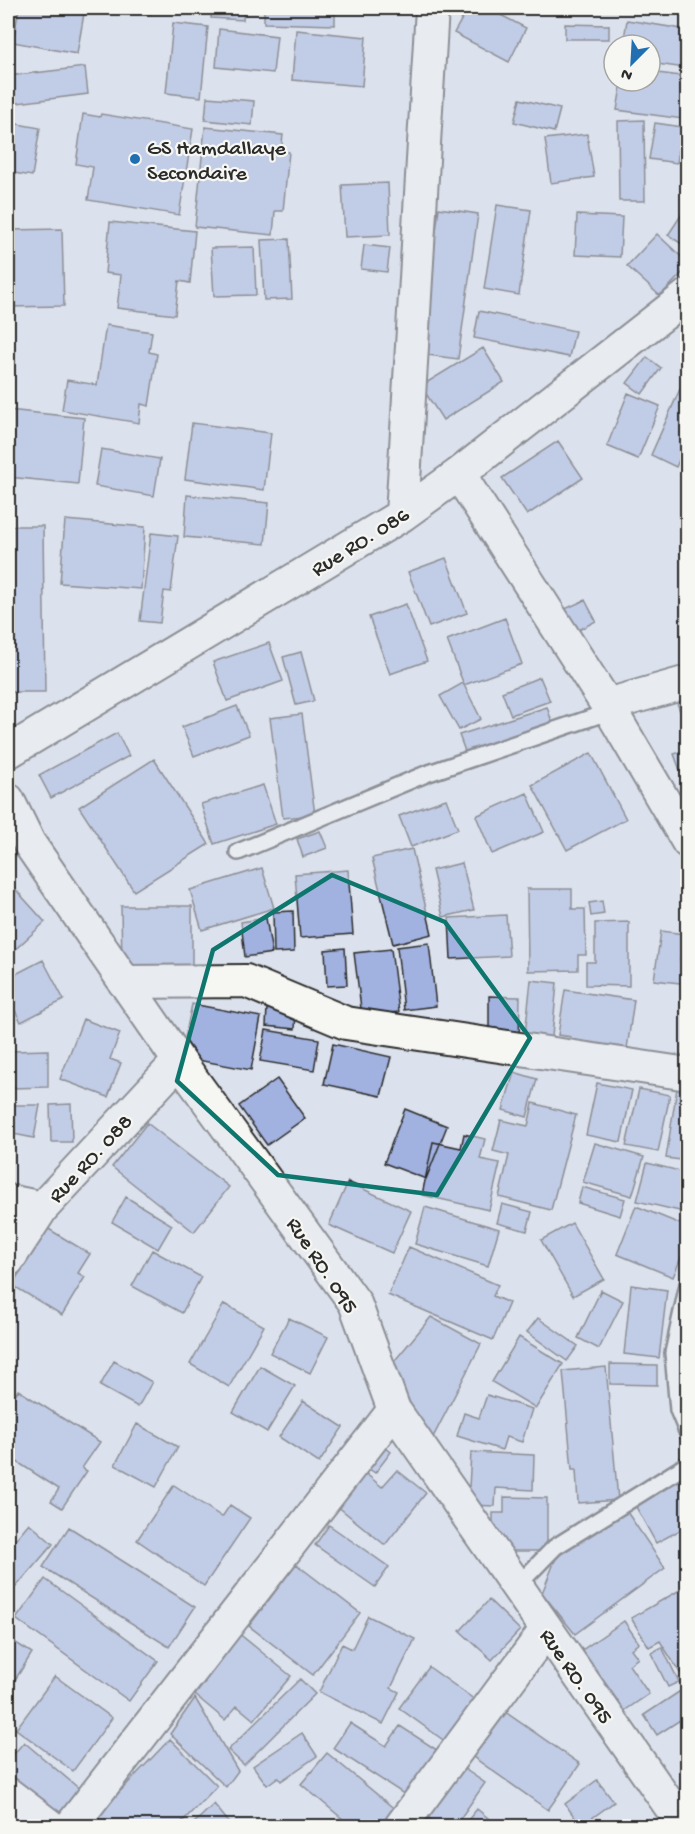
<svg xmlns="http://www.w3.org/2000/svg" width="695" height="1834" font-family="'Gochi Hand',sans-serif">
<rect width="100%" height="100%" fill="#dce2ed"/>
<filter id="ink" filterUnits="userSpaceOnUse"><feTurbulence type="fractalNoise" baseFrequency=".0167" numOctaves="2"/><feDisplacementMap in="SourceGraphic" scale="12" xChannelSelector="R" yChannelSelector="G"/><feConvolveMatrix kernelMatrix="1 2 1 2 8 2 1 2 1" color-interpolation-filters="sRGB"/></filter>
<g filter="url(#ink)">
<path fill="#a1b2e1" stroke="#2b2b2b" stroke-width="1.5" d="M19,8h66l-8,46 -64,-12z
M97,8h55l-1,6 -54,-4z
M168,8h34v6l-34,-2z
M212,8h32l-1,12 -32,-2z
M264,8h71v17l-71,-2z
M468,8h19l39,20 -17,34 -55,-29z
M627,20l61,10 -3,38 -35,-5v-18h-27z
M173,23l35,4 -7,70 -35,-4z
M565,24l44,1v14h-44z
M219,29l58,7 -4,37 -57,-6z
M296,30l70,7 -4,49 -70,-6z
M85,67l3,27 -78,10 -2,-28z
M650,72l38,5 -5,42 -66,-9 5,-29h28z
M207,97l47,4 -2,24 -47,-5z
M520,99l40,10 -6,23 -40,-10z
M83,114l17,3 1,-3 92,15 -14,86 -91,-15 5,-33 -17,-3z
M644,120l1,81h-26l-1,-80z
M12,123l28,5 -8,48 -24,-4v-23z
M655,123l27,4 -5,36 -28,-4z
M205,127l78,8 -2,16 8,1 -6,59h-8l-2,24 -78,-8z
M587,134l7,43 -43,6 -6,-44z
M388,183l2,52 -45,2 -3,-52z
M497,205l34,5 -12,85 -35,-6z
M688,205v43l-20,-13z
M439,208l39,6 -20,145 -38,-5z
M577,215l45,2 -2,40 -45,-2z
M110,222l85,9 -5,52 -11,-2 -4,34 -58,-7 4,-33 -16,-2z
M62,229l2,77 -56,1v-77z
M657,234l31,29v4l-28,29 -33,-30z
M289,239l3,60 -28,1 -3,-60z
M364,245l26,3 -3,24 -26,-3z
M254,247l2,48 -42,1 -3,-48z
M479,311l96,20 -6,26 -95,-19z
M106,325l46,7 -3,20 8,2 -8,52 -8,-2 -2,19 -77,-13 5,-30 30,5z
M483,348l21,34 -61,38 -22,-34z
M647,357l14,11 -19,26 -15,-11z
M684,380l4,1v59l-12,27 -25,-12z
M628,393l32,13 -22,53 -31,-13z
M8,410l76,8 -6,66 -70,-7z
M192,423l79,10 -7,57 -79,-11z
M558,441l25,37 -56,37 -25,-37z
M101,449l59,10 -6,37 -59,-10z
M187,495l82,8 -4,41 -81,-7z
M65,520l80,7 -4,62 -81,-6z
M8,526h35l2,166h-37z
M151,533l27,3 -7,56 -7,-1 -4,32 -20,-2z
M446,558l21,55 -38,14 -21,-55z
M585,600l11,21 -19,10 -12,-22z
M406,604l21,57 -37,13 -21,-57z
M505,618l17,46 -58,21 -17,-45z
M269,643l14,38 -56,20 -14,-39z
M301,652l13,49 -18,4 -13,-48z
M540,677l10,24 -39,14 -9,-23z
M463,683l18,36 -22,11 -19,-34z
M688,693v39l-13,-34z
M237,706l12,29 -55,21 -12,-29z
M547,707l6,18 -87,29 -7,-19z
M302,714l13,101 -32,3 -13,-100z
M117,733l12,23 -78,42 -12,-23z
M688,750v42l-14,-38z
M591,753l35,66 -59,31 -35,-65z
M154,759l55,85 -75,47 -55,-84z
M263,785l13,39 -62,20 -13,-40z
M527,793l17,39 -52,22 -16,-38z
M446,799l12,30 -47,18 -12,-31z
M320,831l7,17 -24,9 -6,-18z
M412,849l20,85 -39,10 -21,-86z
M462,863l12,47 -31,7 -11,-47z
M262,868l12,40 -72,22 -12,-40z
M348,870l5,64 -53,4 -5,-64z
M8,881l37,41 -37,34z
M527,889h45v20h13l1,46h-8v15l-50,1z
M602,901l2,13 -13,2 -2,-13z
M121,906h71v63h-70z
M293,911l1,41 -20,1 -1,-41z
M506,915l3,41 -58,3 -2,-41z
M266,918l6,35 -27,4 -4,-35z
M629,922v64l-43,-1v-23h9v-39z
M661,931l23,3 -4,26 8,1v23l-34,-4z
M429,943l7,63 -32,4 -7,-63z
M345,948l2,37 -20,1 -2,-36z
M391,949l8,63 -37,4 -8,-63z
M43,960l21,40 -43,22 -13,-25v-19z
M531,980l26,3 -6,64 -27,-3z
M565,990l69,10 -8,56 -56,-9 1,-10 -13,-2z
M489,996l31,1 -1,44 -30,-1z
M192,1004l69,13 -10,53 -70,-13z
M267,1008l29,3 -1,18 -29,-3z
M83,1019l37,14 -10,26 11,4 -13,34 -48,-18z
M266,1030l53,9 -5,31 -54,-9z
M333,1044l58,13 -10,39 -57,-12z
M48,1050v37l-35,1 -1,-37z
M514,1072l23,7 -10,38 -24,-7z
M277,1079l28,39 -38,27 -28,-39z
M597,1083l35,7 -11,52 -35,-7z
M677,1088l11,1v72l-22,-3z
M639,1089l31,6 -12,57 -32,-6z
M533,1103l43,12 -25,95 -52,-13 10,-42 -16,-4 8,-31 27,6z
M71,1104l1,38h-21l-1,-37z
M8,1105h32l-6,33 -26,-5z
M405,1109l42,17 -21,53 -42,-16z
M147,1123l82,64 -35,45 -82,-65z
M464,1134l21,5 -5,20 20,4 -11,47 -67,-15 11,-53 28,6z
M595,1143l49,14 -12,39 -49,-14z
M647,1163l41,10v40l-51,-12z
M348,1182l63,29 -19,42 -63,-28z
M582,1187l43,12 -5,17 -42,-13z
M126,1197l46,28 -14,24 -46,-27z
M502,1204l30,8 -5,19 -30,-8z
M636,1206l52,21v14l-15,36 -56,-23z
M425,1207l74,22 -11,37 -73,-22z
M572,1223l32,56 -31,17 -32,-56z
M47,1228l43,26 -12,19 7,4 -23,38 -50,-30z
M409,1247l89,38 -5,11 16,7 -16,37 -105,-45z
M152,1250l49,27 -19,36 -50,-27z
M631,1285l36,5 -8,68 -35,-4z
M601,1290l22,11 -24,48 -21,-11z
M224,1304l40,22 -35,61 -39,-23z
M431,1317l50,27 -51,99 -39,-78z
M289,1318l39,19 -18,36 -40,-20z
M538,1318l40,28 -11,15 -40,-29z
M519,1337l44,27 -27,44 -44,-26z
M114,1361l38,21 -14,25 -38,-21z
M610,1364l47,1v20l-47,-1z
M260,1366l35,20 -28,46 -34,-20z
M606,1367l12,133 -40,3 -2,-33h-4l-9,-99z
M18,1390l82,52 -18,26 5,3 -25,37 -11,-7 8,-12 -51,-33v-50z
M487,1395l45,14 -10,33 -16,-5 -4,13 -45,-14 7,-23 15,5z
M303,1401l40,26 -24,36 -40,-26z
M137,1424l41,23 -22,40 -41,-22z
M375,1440l16,12 -16,21 -16,-11z
M471,1452l63,3 -1,35 -37,-2 -1,18 -27,-1z
M397,1470l29,23 -41,52 -48,-39 28,-33 17,14z
M688,1476v50l-32,17 -21,-38z
M174,1485l48,32 8,-12 20,13 -46,68 -67,-46z
M504,1497l43,1v53h-48l-6,-13v-25h11z
M625,1509l40,59 -90,66 -33,-41 16,-40z
M29,1523l24,21 -45,52v-48z
M329,1525l60,42 -14,20 -60,-42z
M69,1527l126,80 -26,40 -126,-80z
M296,1564l64,49 -47,62 -64,-49z
M45,1579l113,82 -29,40 -113,-82z
M685,1587l3,4v77l-8,5 -20,-32 -11,6 -18,-29z
M489,1600l31,30 -28,30 -32,-29z
M368,1616l47,23 -24,49 8,4 -16,32 -64,-32 23,-48 10,5z
M624,1621l15,22 -8,6 7,9 -9,7 20,29 -31,21 -43,-60z
M237,1632l54,44 -37,44 -17,-14 -12,14 -30,-25 10,-13 -5,-5z
M8,1638l24,15 -24,38z
M662,1647l17,35 -11,5 -17,-34z
M429,1667l46,33 -29,42 -47,-34z
M55,1676l57,42 -39,53 -57,-42z
M300,1679l15,15 -71,71 -16,-15z
M688,1686v29l-31,20 -13,-20z
M195,1698l43,73 -12,16 -56,-53z
M498,1707l82,57 -32,46 -82,-58z
M350,1723l36,23 14,-20 43,28 -30,46 -80,-52z
M302,1733l15,23 -36,25 -3,-4 -11,8 -14,-19z
M170,1739l47,47 -39,40h-91z
M24,1742l58,49 -25,29 -49,-43v-16z
M327,1753l70,58 -14,15h-32l-50,-42z
M457,1764l28,19 -30,43h-14l-19,-12z
M597,1780l17,22 -33,24 -16,-22z
M214,1804l17,21 -40,1z
M477,1809l21,17h-35z"/>
<g fill="none" stroke-linecap="round" stroke-linejoin="round">
<g stroke="#2b2b2b" stroke-width="20">
<path id="service" d="M238,852l188,-78 185,-63
M688,1284l-15,69 5,57 10,24
M516,1587l39,-40 133,-83"/>
</g>
<g stroke="#2b2b2b" stroke-width="36">
<path id="minor" d="M459,474l152,237 77,131
M402,515l30,-507
M607,705l81,-23
M8,752l394,-237 57,-41 229,-179
M8,800l21,43 150,218 176,242 39,107 290,416
M124,982l122,-1 100,42 342,51
M8,1201l34,7
M8,1260l34,-52 137,-147
M8,1794l42,32
M71,1826l323,-416
M401,1826l145,-196"/>
</g>
<use href="#service" stroke="#f6f6f2" stroke-width="15"/>
<use href="#minor" stroke="#f6f6f2" stroke-width="32"/>
</g>
</g>
<path d="M0 0H695V1834H0ZM332,875l113,47 85,116 -93,157 -159,-20 -101,-94 36,-131z" fill="#dce2ed" fill-opacity=".55" fill-rule="evenodd"/>
<path fill="none" stroke="#0f766e" stroke-width="4.5" stroke-linejoin="round" d="M332,875l113,47 85,116 -93,157 -159,-20 -101,-94 36,-131z"/>
<circle fill="#1f6fb2" stroke="#f6f6f2" stroke-width="2" cx="135" cy="159" r="6"/>
<g text-anchor="middle" stroke-width="4.5" stroke-linejoin="round" paint-order="stroke">
<g font-size="22" fill="#2b2b2b" stroke="#f6f6f2" text-anchor="start">
<text x="147" y="154">GS Hamdallaye<tspan x="147" dy="25">Secondaire</tspan></text>
</g>
<g font-size="22" fill="#2b2b2b" stroke="#f6f6f2">
<text transform="translate(359 540) rotate(-32)" y="8">Rue RO. 086</text>
<text transform="translate(89 1157) rotate(-47)" y="8">Rue RO. 088</text>
<text transform="translate(324 1264) rotate(56)" y="8">Rue RO. 095</text>
<text transform="translate(578 1675) rotate(55)" y="8">Rue RO. 095</text>
</g>
</g>
<rect width="695" height="1834" fill="none" stroke="#f6f6f2" stroke-width="30"/>
<rect x="15" y="15" width="665" height="1804" fill="none" stroke="#2b2b2b" stroke-width="2" filter="url(#ink)"/>
<g transform="translate(632 63) rotate(204)"><circle r="28" fill="#f6f6f2" stroke="#a5a5a2" stroke-width="1.5"/>
<path d="M0-4.5L10 22L0 15L-10 22Z" fill="#1f6fb2"/>
<text y="-9" font-size="16" font-weight="bold" text-anchor="middle" fill="#2b2b2b">N</text>
</g>
</svg>
